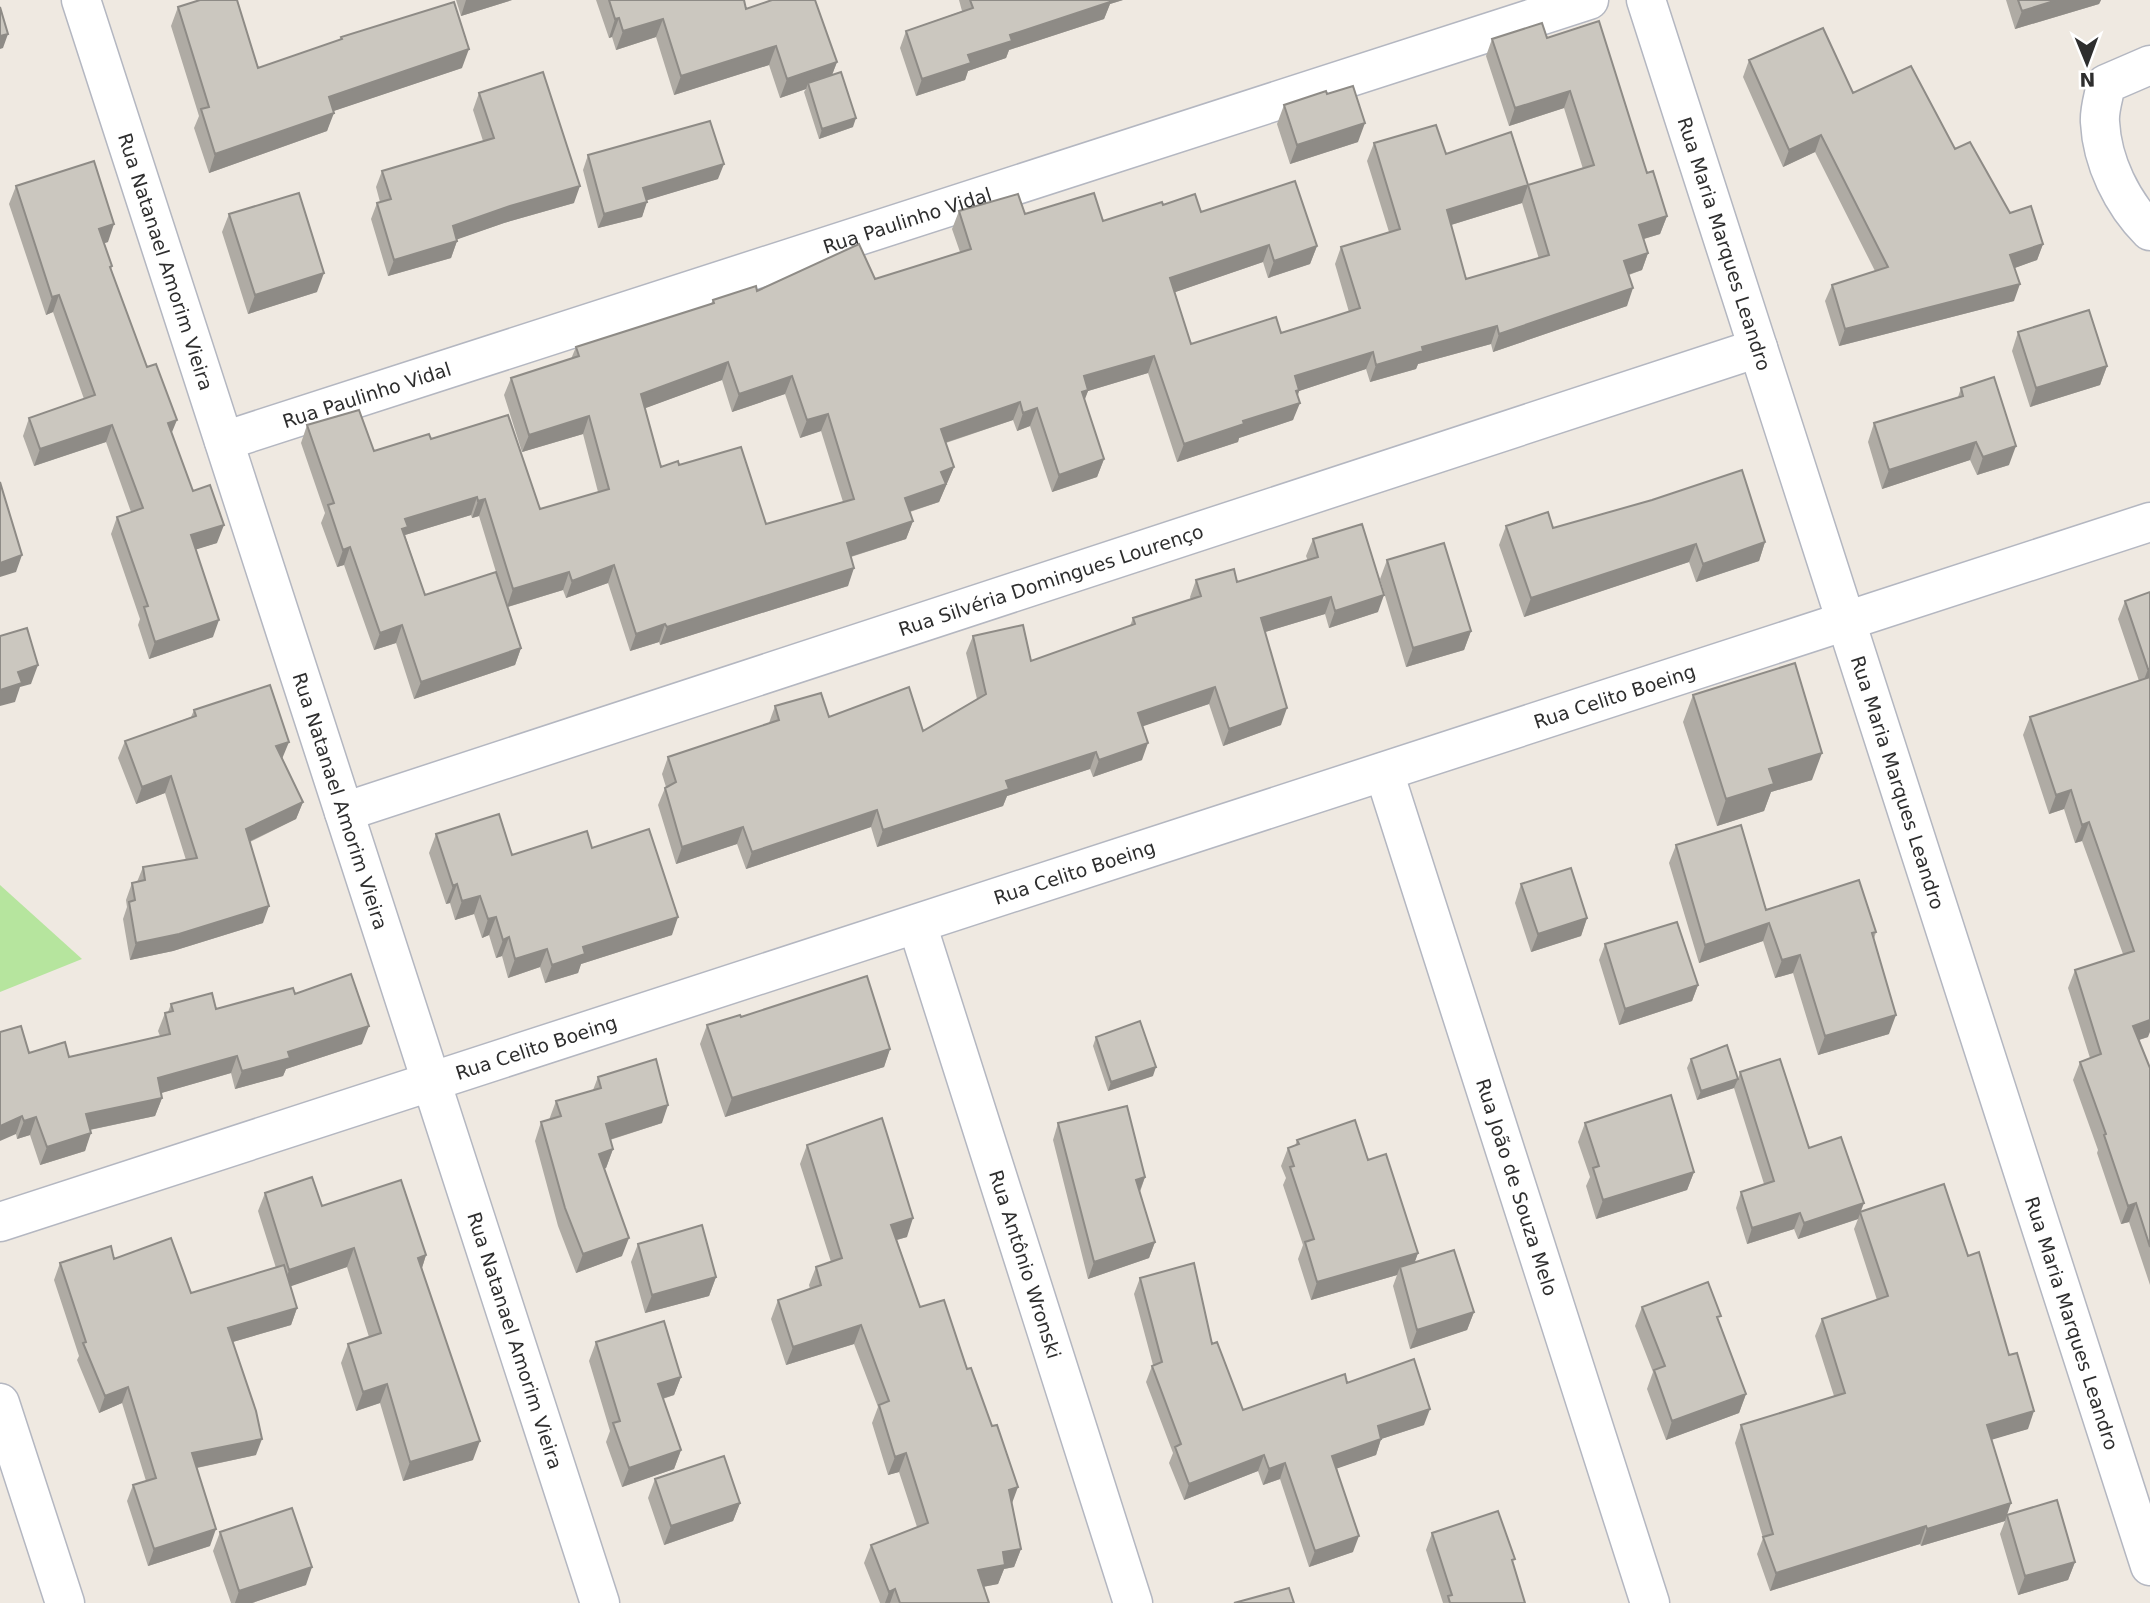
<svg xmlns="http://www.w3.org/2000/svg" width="2150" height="1603" font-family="'DejaVu Sans',sans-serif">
<rect width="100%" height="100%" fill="#efe9e1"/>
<path fill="#b6e59e" d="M0,885l82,74 -82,33z"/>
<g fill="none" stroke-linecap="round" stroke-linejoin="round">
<g stroke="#b4b7c1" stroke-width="41">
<g id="minor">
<path id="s1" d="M81,0l519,1603"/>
<path id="s2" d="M1646,0l504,1566"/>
<path d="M2150,65l-44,19c-2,12 -7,26 -6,38 2,40 22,81 50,109"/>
<path id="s3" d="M224,441l1365,-441"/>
<path id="s4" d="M1384,772l266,831"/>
<path id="s5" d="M344,812l1414,-464"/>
<path id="s6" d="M917,924l216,679"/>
<path id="s7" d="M0,1222l2150,-700"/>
<path d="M0,1403l65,200"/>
</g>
</g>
<use href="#minor" stroke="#fff" stroke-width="38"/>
</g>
<path fill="#afaba4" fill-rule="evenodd" d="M456,0h56l-51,16z
M596,0h148l2,9 91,53 -5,13 21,52 -34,12 -15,-47 2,-3 -26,9 -11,-33 -95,30 -18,-58 -40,13 -4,-13 -3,1z
M959,0h164l-13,4 -6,15 -95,31 -3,8 -38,13 -3,9 -49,16 -16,-48 6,-17 56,-20z
M2006,0h95l-2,4 -84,25z
M178,7l80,61 82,-28 1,-3 121,31 -129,43 -6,20 -118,42 -15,-45 5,-12 -28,-90z
M1547,38l100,135 20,43 -7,18 -16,5 4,14 -6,17 -13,5 -2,31 -134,46 -2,-8 -73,20 -2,5 -46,13 -4,-13 -67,22 -6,29 -54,18 -1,4 -61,20 -29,-89 -60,18 -4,9 20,59 -7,18 -45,15 -22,-66 -13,5 -4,-11 -67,23 8,24 -15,35 -29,10 3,9 -7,18 -55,18 -3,29 -188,59 -1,-3 -29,9 -22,-68 -42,15 -3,-8 -55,17 13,41 -6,17 -101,34 -18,-56 -22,7 -30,-85 -7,2 -16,-44 4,-10 -24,-70 6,-18 67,26 57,-12 109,70 58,-17 -15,-58 -61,18 -18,-57 7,-17 60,-19 5,-12 135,-43 2,-4 44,-9 118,-12 85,-27 -8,-23 7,-18 66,3 78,7 60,-16 38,7 116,34 -7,18 -42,14 -5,-16 -88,30 16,52 90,-11 68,-21 -14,-48 6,-17 48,-15 -22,-71 7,-18 72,11 82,31 55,-16 -19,-61 -55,18 -23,-70 6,-17zM1522,203l17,56 -73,20 -15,-54zM722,380l10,32 53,-18 15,44 21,-7 22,71 -77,22 -87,-59 -18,2 -16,-59zM471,515l1,3 7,-2 17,56 -71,23 -20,-60z
M1749,60l104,33 102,56 55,64 33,31 -6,16 -23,8v33l-175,45 -14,-45 7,-16 43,-14 -60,-119 -32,15 -40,-90z
M479,93l95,110 -70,20 -47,16v2l-6,17 -63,18 -17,-57 6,-16 3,-1 -4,-15 6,-16 101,-30 -10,-31z
M1327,94l31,48 -68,22 -13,-40 7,-19z
M588,155l130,24 -71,21 -5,17 -44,11 -15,-58z
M16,186l92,56 -4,1 8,23 -1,3 82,222 24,52 -21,6 17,88 -64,22 -11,-34 2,-6 -29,-85 6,-17 14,-5 -25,-70 -72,24 -11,-30 6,-18 55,-19 -31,-87 -7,3 -37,-111z
M229,214l88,78 -69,22 -26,-82z
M2018,332l89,34 -7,19 -70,22 -18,-56z
M1961,388l48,77 -32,10 -7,-15 -88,29 -14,-47 6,-19 84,-26z
M1506,526l47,2 212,14 -6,19 -63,21 -7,-20 -165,55 -25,-72z
M1313,539l65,73 -49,16 -4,-14 -60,18 16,93 -58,21 -14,-42 -67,22v34l-49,17 -3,-8 -83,27 -4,10 -126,41 -6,-20 -125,42 -9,-25 -61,20 -18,-59 7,-17 1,-1 -4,-13 6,-17 101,-34 6,-17 54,11 94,14 54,-32 -11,-46 7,-17 58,25 99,-35 3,-8 58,-18 -1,-3 6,-17 41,2 71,-21 -2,-5z
M1387,560l84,71 -7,19 -58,17 -26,-88z
M2150,592l-2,445 -9,3 11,28v217l-21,-63 -8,2 -24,-71 1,-3 -25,-70 7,-18 10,-4 -22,-70 7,-18 48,-16 -41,-113 -7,2 -11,-34 -15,5 -26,-79 7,-18 109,-36 -21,-62 7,-18z
M1693,695l119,85 -41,12 -7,19 -47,15 -34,-104z
M194,710l88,49 21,43 -7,17 -46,23 13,81 -90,28 -43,9 -7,-41 4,-12 -1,-7 6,-17 5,-1 6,-15 43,-7 -21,-67 -29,11 -18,-46 7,-17 66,-24z
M436,834l76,21 80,-7 80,87 -91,29 -3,9 -33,10 -5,-16 -32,11 -6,-22 -6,2 -7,-23 -7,3 -8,-24 -19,6 -5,-17 -4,1 -17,-51z
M1676,845l90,65 110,22 -2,7 15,95 -71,21 -25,-82 -18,5 -12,-37 -64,22 -30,-100z
M1521,884l66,34 -6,18 -50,16 -16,-49z
M1605,944l93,41 -6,16 -73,24 -20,-65z
M295,994l67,50 -76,25 -3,7 -48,13 -4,-16 -70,20 1,5 -7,18 -65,14 -5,21 -45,14 -10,-30 -13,4 -1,-5 13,-81 40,4 91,-21 -2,-5 7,-18 3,-1 3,-8 45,5z
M741,1017l149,32 -6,18 -159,50 -25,-73 7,-19z
M1096,1037l57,39 -45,15 -15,-45z
M1691,1059l47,20 2,-7 69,76 52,63 167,218 -36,10 15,76 68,47 -7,18 -50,15 -18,-61 5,-13 -84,25 -1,-2 -150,47 -13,-37 6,-16 -28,-95 6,-18 93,-29 -19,-60 7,-17 55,-19 -23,-71 4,-10 -60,20 -4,-10 -47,15 -11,-36 5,-16 23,-8 -30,-96 -37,12 -10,-32z
M598,1077l64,46 -52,17 3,9 -7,19 -2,1 18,87 -46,17 -18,-47 -23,-85 6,-19 8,-2 7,-19 37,-11z
M1058,1123l87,54 -5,15 15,50 -6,16 -61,21 -35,-139z
M1585,1123l109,49 -7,18 -91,29 -10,-33 4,-9 -12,-35z
M1297,1140l71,20 50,93 -4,10 60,49 -7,18 -57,19 -17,-63 4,-11 -86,25 -13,-41 5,-14 -20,-60 3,-7 -5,-12 7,-18 7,-2z
M807,1145l100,92 -10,3 23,67 92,196 9,46 -7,18 -10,2 -6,15 -15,3 6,16h-109l-16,-40 7,-18 46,-18 -18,-55 -11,3 -16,-52 6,-16 -24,-63 -68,21 -15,-46 7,-19 32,-11 -1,-4 7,-18 15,-5 -31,-98z
M265,1193l57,13 104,49 -4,13 51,192 -70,21 -23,-78 -24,8 -15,-48 7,-19 21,-7 -22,-70 -57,19 7,22 -6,17 -58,17 23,113 -59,13 13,78 -62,20 -21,-65 6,-16 13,-4 -24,-78 -23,10 -22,-53 2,-4 -25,-76 6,-17 54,-4 77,34 85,-25 -18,-57z
M638,1244l78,33 -7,19 -64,17 -14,-51z
M1140,1278l72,66 31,66 104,-27 77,42 -43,14 -5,16 -39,13 16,84 -44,15 -29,-88 -17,6 -5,-14 -74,29 -15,-37 4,-10 -27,-71 6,-16 1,-1 -19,-71z
M1642,1307l77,15 27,72 -7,19 -73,27 -19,-51 6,-17 -18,-46z
M596,1342l85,35 -7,18 -11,4 18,51 -7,19 -52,18 -16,-45 4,-11 -21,-70z
M655,1479l85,24 -7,18 -69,24 -16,-47z
M220,1532l86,53 -54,18h-21l-18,-52z
M1432,1533l81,31 12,39h-82l-17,-53z"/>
<path fill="#8e8b86" d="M466,0h46l-51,16z
M1103,0h20l-13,4 -6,15 -95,31 -3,8 -38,13 -3,9 -49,16 6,-17 46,-24 42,-20z
M2057,0h44l-2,4 -84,25 7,-18z
M619,18l-7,19 -3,1 6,-19z
M663,19l-7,18 -40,13 7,-19z
M8,34l-5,14 -3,1v-13z
M776,46l-7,19 -95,30 7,-19z
M469,49l-7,19 -140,47 7,-18z
M837,62l-7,18 -22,3 -2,6 -26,9 7,-19z
M1570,91l-6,17 -55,18 6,-18z
M334,113l-7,18 -118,42 6,-19z
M856,118l-3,9 -34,12 3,-10z
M1365,123l-7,19 -68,22 7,-19z
M1821,135l-6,17 -32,15 6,-17z
M724,164l-6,15 -80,24 5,-15z
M1528,185l-6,18 -81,25 6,-18z
M580,186l-6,17 -70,20 -57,20 6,-17 57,-20z
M647,202l-5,15 -44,11 6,-14z
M1667,216l-7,18 -27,8 6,-17z
M114,224l-6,18 -16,5 7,-18z
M457,241l-6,17 -63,18 6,-16z
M2043,244l-6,16 -33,12 6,-17z
M1269,245l-6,17 -99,34 6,-18z
M1317,246l-7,18 -42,14 6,-17z
M1648,253l-6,17 -24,8 6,-17z
M324,273l-7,19 -69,22 7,-19z
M2020,284l-6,17 -175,45 6,-17z
M1633,288l-6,18 -134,46 6,-18z
M59,295l-6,17 -7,3 6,-18z
M1497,326l-6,18 -73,20 -2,5 -46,13 6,-17 46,-18z
M1373,352l-7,17 -67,22 -5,13 6,-1 -7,17 -54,18 -1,4 -61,20 7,-18 59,-23 52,-45z
M1154,356l-6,17 -60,18 -6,16 -7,3 9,-34z
M728,362l-6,18 -87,32 6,-18z
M2107,366l-7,19 -70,22 6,-19z
M792,376l-7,18 -53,18 7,-18z
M1020,402l-7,18 -78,26 6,-17z
M1037,408l-7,18 -13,5 6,-18z
M828,414l-7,17 -21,7 7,-18z
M589,416l-6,18 -61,18 7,-17z
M177,420l-7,17 -2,-14z
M112,425l-6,17 -72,24 6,-17z
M1976,442l-6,18 -88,29 7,-19z
M2016,446l-7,19 -32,10 6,-18z
M1104,459l-7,18 -45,15 7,-17z
M954,467l-15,35 -40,13 6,-17 36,-26z
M477,497l-6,18 -66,20 -4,10 -5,2 9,-28z
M485,499l-6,17 -7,2 6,-17z
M913,521l-7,18 -66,21 7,-17z
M224,525l-7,18 -32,10 6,-18z
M1765,542l-6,19 -63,21 7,-18z
M1696,544l-7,18 -165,55 7,-19z
M350,547l-6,18 -7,2 6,-17z
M22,555l-6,17 -16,5v-14z
M614,565l-6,18 -42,15 6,-17z
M854,568l-6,18 -188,59 7,-18z
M569,572l-6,18 -56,17 6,-18z
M1384,595l-6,17 -49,16 6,-17z
M1331,597l-6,17 -70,21 6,-17z
M219,620l-6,17 -64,22 6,-17z
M665,624l-6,18 -29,9 6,-17z
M402,625l-6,18 -22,7 6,-17z
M1471,631l-7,19 -58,17 7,-19z
M521,648l-6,17 -101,34 7,-17z
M38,665l-7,19 -11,3 -5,15 -15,4v-16l18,-18z
M2148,669h2v16l-9,3z
M1215,687l-6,17 -77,26 6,-17z
M1287,708l-6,17 -58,21 6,-17z
M289,742l-7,17 -6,-13z
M1148,743l-6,17 -49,17 6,-17z
M1096,752l-6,17 -83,27 -4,10 -126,41 6,-17 123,-49z
M1822,753l-10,27 -41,12 -7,19 -47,15 9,-27 43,-30z
M171,776l-6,17 -29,11 6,-17z
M2071,790l-7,19 -15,5 7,-19z
M303,802l-7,17 -56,27 6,-17z
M877,810l-6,17 -125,42 6,-17z
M2089,822l-7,19 -7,2 7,-18z
M743,827l-6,17 -61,20 6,-17z
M457,884l-7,19 -4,1 7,-18z
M480,896l-6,18 -19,6 7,-19z
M269,906l-6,17 -90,28 -43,9 6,-17z
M496,917l-7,18 -7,3 6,-19z
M678,917l-6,18 -91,29 -3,9 -33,10 7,-18 31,-18z
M1587,918l-6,18 -50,16 7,-18z
M1769,923l-6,18 -64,22 6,-18z
M509,937l-7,19 -6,2 7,-18z
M547,949l-7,18 -32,11 7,-19z
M1800,955l-7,18 -18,5 7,-18z
M1698,985l-6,16 -73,24 6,-16z
M2150,1007v25l-2,5 -22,7 7,-18z
M1896,1015l-7,19 -71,21 7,-19z
M369,1026l-7,18 -76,25 -3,7 -48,13 7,-18 46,-19z
M890,1049l-6,18 -159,50 7,-19z
M237,1056l-6,17 -80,23 7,-18z
M1156,1067l-3,9 -45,15 3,-9z
M1738,1079l-4,9 -37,12 4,-9z
M162,1098l-7,18 -76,16 7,-18z
M668,1105l-6,18 -63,20 7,-19z
M22,1116l-6,18 -16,7v-15z
M36,1117l-6,18 -13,4 7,-18z
M91,1133l-6,18 -45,14 7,-18z
M613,1149l-7,19 -14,4 7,-18z
M1694,1172l-7,18 -91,29 7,-19z
M1145,1177l-6,16 -3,-13z
M1864,1203l-6,16 -60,20 6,-16z
M2136,1203l-7,19 -8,2 7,-18z
M1800,1213l-6,16 -47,15 5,-16z
M913,1218l-6,19 -22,6 6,-18z
M629,1238l-7,18 -46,17 7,-19z
M1155,1242l-6,16 -61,21 6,-17z
M354,1248l-7,19 -64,22 6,-19z
M1418,1253l-6,17 -12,-3 -3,8 -86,25 6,-18z
M426,1255l-6,19 -2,-16z
M716,1277l-7,19 -64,17 7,-18z
M297,1308l-6,17 -69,20 6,-17z
M1474,1312l-7,18 -57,19 7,-19z
M861,1325l-7,19 -68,21 7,-18z
M681,1377l-7,18 -23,7 7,-18z
M387,1384l-7,19 -24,8 7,-19z
M128,1387l-6,16 -23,10 6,-17z
M1746,1394l-7,19 -73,27 6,-19z
M1430,1409l-6,16 -52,17 6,-16z
M2034,1411l-6,18 -47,14 6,-18z
M262,1439l-6,16 -70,15 6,-17z
M1381,1439l-5,16 -49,17 5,-16z
M480,1441l-7,19 -70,21 7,-19z
M681,1450l-7,19 -52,18 7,-19z
M906,1453l-7,19 -11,3 7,-18z
M1264,1455l-6,16 -74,29 5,-16z
M1285,1463l-5,16 -17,6 6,-16z
M1018,1487l-7,19 -2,-16z
M740,1503l-7,18 -69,24 7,-19z
M2011,1503l-6,18 -84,25 6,-17z
M1926,1526l-6,18 -150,47 6,-18z
M216,1529l-6,17 -62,20 6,-17z
M1359,1536l-6,16 -44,15 6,-16z
M1021,1549l-7,18 -10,2 -6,15 -27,5 7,-19 25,-18z
M2075,1562l-7,18 -50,15 7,-19z
M312,1567l-6,18 -54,18h-17l4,-12z
M895,1589l-5,14h-5l4,-11z"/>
<path fill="#cbc7bf" stroke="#8e8b86" stroke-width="2" fill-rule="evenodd" d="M200,0h37l21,68 84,-29 -1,-2 113,-35 15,47 -140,48 5,16 -119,41 -14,-45 8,-2 -31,-100z
M609,0h135l2,9 26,-9h43l22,62 -50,17 -11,-33 -95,30 -18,-57 -40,12 -4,-13 -4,1z
M970,0h140v2l-100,33 2,6 -44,14 3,8 -49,16 -16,-48 67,-23z
M2018,0h39l-35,11z
M0,7l8,27 -8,2z
M1599,21l48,152 6,-2 14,45 -28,9 9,28 -24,8 9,27 -134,46 -2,-8 -75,21 1,4 -47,14 -3,-13 -78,24 4,14 -3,1 4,12 -57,18 1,3 -60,20 -30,-88 -70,20 4,14 -6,2 22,67 -45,16 -22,-67 -14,5 -3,-11 -79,27 13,38 -13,5 5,12 -41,14 8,23 -66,22 7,25 -187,59 -2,-3 -29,10 -22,-69 -42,16 -3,-9 -56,17 -28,-90 -7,2 -1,-4 -72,22 3,8 -6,2 23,66 71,-23 25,76 -100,34 -19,-57 -22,8 -30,-86 -7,3 -15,-45 6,-2 -27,-78 52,-15 15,41 55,-17 2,5 77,-24 32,94 69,-20 -20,-73 -60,19 -18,-57 68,-22 -3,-9 138,-44 -1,-3 43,-14 1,5 102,-47 16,35 96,-30 -12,-38 59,-17 7,20 69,-21 9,28 59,-19 1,3 32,-11 6,18 94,-31 22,65 -43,15 -5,-16 -99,33 21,66 85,-27 5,16 45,-14 34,-11 -19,-61 59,-18 -26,-86 62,-18 10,29 65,-22 17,53 66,-20 -24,-74 -55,17 -23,-69 50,-16 5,15zM1528,185l21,70 -83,24 -19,-69zM728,362l11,32 53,-18 15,44 21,-6 26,85 -88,25 -25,-77 -62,18 -1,-4 -17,6 -20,-73z
M1823,28l30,65 58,-27 44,83 15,-7 40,71 21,-7 12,38 -33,11 10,29 -175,45 -13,-44 56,-18 -67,-132 -32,15 -40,-90z
M543,72l37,114 -70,20 -57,20 4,15 -63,19 -17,-57 14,-4 -9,-28 112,-33 -15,-45z
M841,72l15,46 -34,11 -14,-46z
M1353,86l12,37 -68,22 -13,-40 42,-14 1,3z
M710,121l14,43 -81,24 4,14 -43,12 -16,-59z
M94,161l20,63 -15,5 13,37 -2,1 37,100 9,-3 21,56 -9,3 25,68 17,-6 14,40 -33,10 28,85 -64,22 -11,-35 4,-1 -31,-89 26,-9 -31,-83 -72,24 -11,-31 66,-23 -36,-100 -7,2 -36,-111z
M299,193l25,80 -69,22 -26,-81z
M2089,310l18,56 -71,22 -18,-56z
M1994,377l22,69 -33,11 -7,-15 -87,28 -15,-47 89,-27 -2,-8z
M1742,470l23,72 -62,22 -7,-20 -165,54 -25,-72 42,-14 5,16 99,-28z
M0,482l22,73 -22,8z
M1362,524l22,71 -49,16 -4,-14 -70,21 26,90 -58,21 -14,-42 -77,26 10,30 -49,17 -3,-8 -90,29 3,8 -126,41 -6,-20 -125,42 -9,-25 -61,20 -17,-59 11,-6 -8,-25 111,-37 -4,-14 46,-13 8,24 80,-30 14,44 63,-37 -13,-58 50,-11 8,36 104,-37 -2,-6 68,-22 -5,-16 38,-11 3,13 81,-25 -5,-18z
M1444,543l27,88 -58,17 -26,-88z
M2150,592v77h-2l-23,-68z
M27,628l11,37 -20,7 4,11 -22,7v-54z
M1795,663l27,90 -53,16 5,15 -48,15 -33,-104z
M2150,677v343l-17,6 17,42v179l-14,-44 -8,3 -24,-71 2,-1 -26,-72 21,-8 -26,-84 59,-19 -45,-129 -7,3 -11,-35 -15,5 -26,-78z
M270,685l19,57 -13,4 27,56 -57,27 23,77 -90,28 -43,9 -7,-41 6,-2 -3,-17 13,-3 -2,-13 54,-9 -26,-82 -29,11 -17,-46 71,-25 -2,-6z
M499,814l13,41 75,-24 5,17 57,-19 29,88 -95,30 2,7 -33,11 -5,-16 -32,10 -6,-22 -6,3 -7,-23 -8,2 -8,-23 -18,5 -5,-17 -4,2 -17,-52z
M1741,825l25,85 93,-30 17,52 -4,1 24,82 -71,21 -25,-81 -18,5 -13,-37 -64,22 -29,-100z
M1571,868l16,50 -49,16 -17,-50z
M1677,922l21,63 -73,24 -20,-65z
M351,974l18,52 -81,26 2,6 -48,13 -5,-15 -79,22 4,20 -76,16 5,19 -44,14 -11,-30 -12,4 -2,-5 -22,10v-94l21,-6 8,27 36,-11 4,15 101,-23 -5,-21 8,-2 -2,-7 41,-11 4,16 77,-21 2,6z
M867,976l23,73 -158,49 -25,-73 33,-10 1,2z
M1140,1021l16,46 -45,15 -15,-45z
M1727,1045l11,34 -37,12 -10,-32z
M656,1059l12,46 -62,19 7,25 -14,5 30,84 -46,16 -18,-46 -24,-86 20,-6 -5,-15 45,-13 -3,-11z
M1780,1059l29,89 32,-11 23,66 -60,20 -4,-10 -48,15 -11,-36 33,-11 -34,-109z
M1671,1095l23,77 -91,28 -10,-32 6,-2 -14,-43z
M1127,1106l18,71 -9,3 19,62 -61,20 -36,-139z
M882,1118l31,100 -22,7 29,82 24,-7 23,69 4,-1 21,58 5,-1 21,62 -9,3 12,59 -18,3 2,13 -27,5 11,33h-89l-5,-14 -6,3 -18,-47 57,-22 -22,-70 -11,4 -16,-52 10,-4 -28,-76 -68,22 -15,-47 43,-15 -5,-18 26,-9 -35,-113z
M1355,1120l13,40 18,-6 32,99 -101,29 -12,-40 9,-3 -24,-72 4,-1 -6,-18 11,-4 -2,-4z
M312,1177l10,29 79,-26 25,75 -8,3 62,183 -70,21 -23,-78 -24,8 -15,-48 33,-11 -27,-85 -65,22 -24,-77z
M1944,1184l24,72 11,-4 30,103 8,-2 17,58 -47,14 24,78 -84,26 -1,-3 -150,47 -13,-36 10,-3 -32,-109 104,-32 -23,-74 66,-23 -28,-84z
M702,1225l14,52 -64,18 -14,-51z
M171,1238l20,55 93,-28 13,43 -69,20 28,83 6,28 -70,14 24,76 -62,20 -21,-64 23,-7 -28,-91 -23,9 -22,-53 3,-1 -26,-79 51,-17 3,13z
M1454,1250l20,62 -57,18 -17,-63z
M1194,1263l18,81 5,-2 26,68 102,-36 2,9 67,-24 16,50 -52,17 3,13 -49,17 27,80 -44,15 -30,-88 -16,6 -5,-14 -75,29 -14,-37 6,-3 -29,-78 10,-4 -22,-84z
M1708,1282l13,34 -4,1 29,77 -74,27 -18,-51 11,-4 -23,-59z
M664,1321l17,56 -23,7 23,66 -52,18 -16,-45 7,-2 -24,-79z
M724,1456l16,47 -69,23 -16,-47z
M2057,1500l18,62 -50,14 -18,-61z
M292,1508l20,59 -73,24 -19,-59z
M1498,1511l17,48 -3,1 13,43h-75l-2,-7 4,-1 -20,-62z
M1289,1588l5,15h-60z"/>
<g text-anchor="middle" stroke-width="6" stroke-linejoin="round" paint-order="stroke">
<g font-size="19" fill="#2e2e2e" stroke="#fff">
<text dy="7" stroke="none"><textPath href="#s3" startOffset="718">Rua Paulinho Vidal</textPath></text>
<text dy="7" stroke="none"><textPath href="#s2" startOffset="256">Rua Maria Marques Leandro</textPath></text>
<text dy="7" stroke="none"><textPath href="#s1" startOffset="275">Rua Natanael Amorim Vieira</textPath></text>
<text dy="7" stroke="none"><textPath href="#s3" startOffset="150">Rua Paulinho Vidal</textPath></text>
<text dy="7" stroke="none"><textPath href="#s5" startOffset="744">Rua Silvéria Domingues Lourenço</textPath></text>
<text dy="7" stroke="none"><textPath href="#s7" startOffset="1698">Rua Celito Boeing</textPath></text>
<text dy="7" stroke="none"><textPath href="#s2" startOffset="822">Rua Maria Marques Leandro</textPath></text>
<text dy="7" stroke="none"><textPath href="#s1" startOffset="842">Rua Natanael Amorim Vieira</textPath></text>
<text dy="7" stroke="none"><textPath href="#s7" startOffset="1130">Rua Celito Boeing</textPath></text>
<text dy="7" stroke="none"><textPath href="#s7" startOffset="564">Rua Celito Boeing</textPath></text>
<text dy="7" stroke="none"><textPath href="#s4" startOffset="436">Rua João de Souza Melo</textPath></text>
<text dy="7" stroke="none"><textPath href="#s6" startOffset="357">Rua Antônio Wronski</textPath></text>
<text dy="7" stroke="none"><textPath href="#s2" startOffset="1390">Rua Maria Marques Leandro</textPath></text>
<text dy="7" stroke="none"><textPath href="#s1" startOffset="1409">Rua Natanael Amorim Vieira</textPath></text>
</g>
</g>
<g transform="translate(2087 63) rotate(179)" stroke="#ffffff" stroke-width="5" paint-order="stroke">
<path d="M0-5L12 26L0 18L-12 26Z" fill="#2e2e2e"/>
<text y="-10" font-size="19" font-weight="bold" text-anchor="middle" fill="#2e2e2e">N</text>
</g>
</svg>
